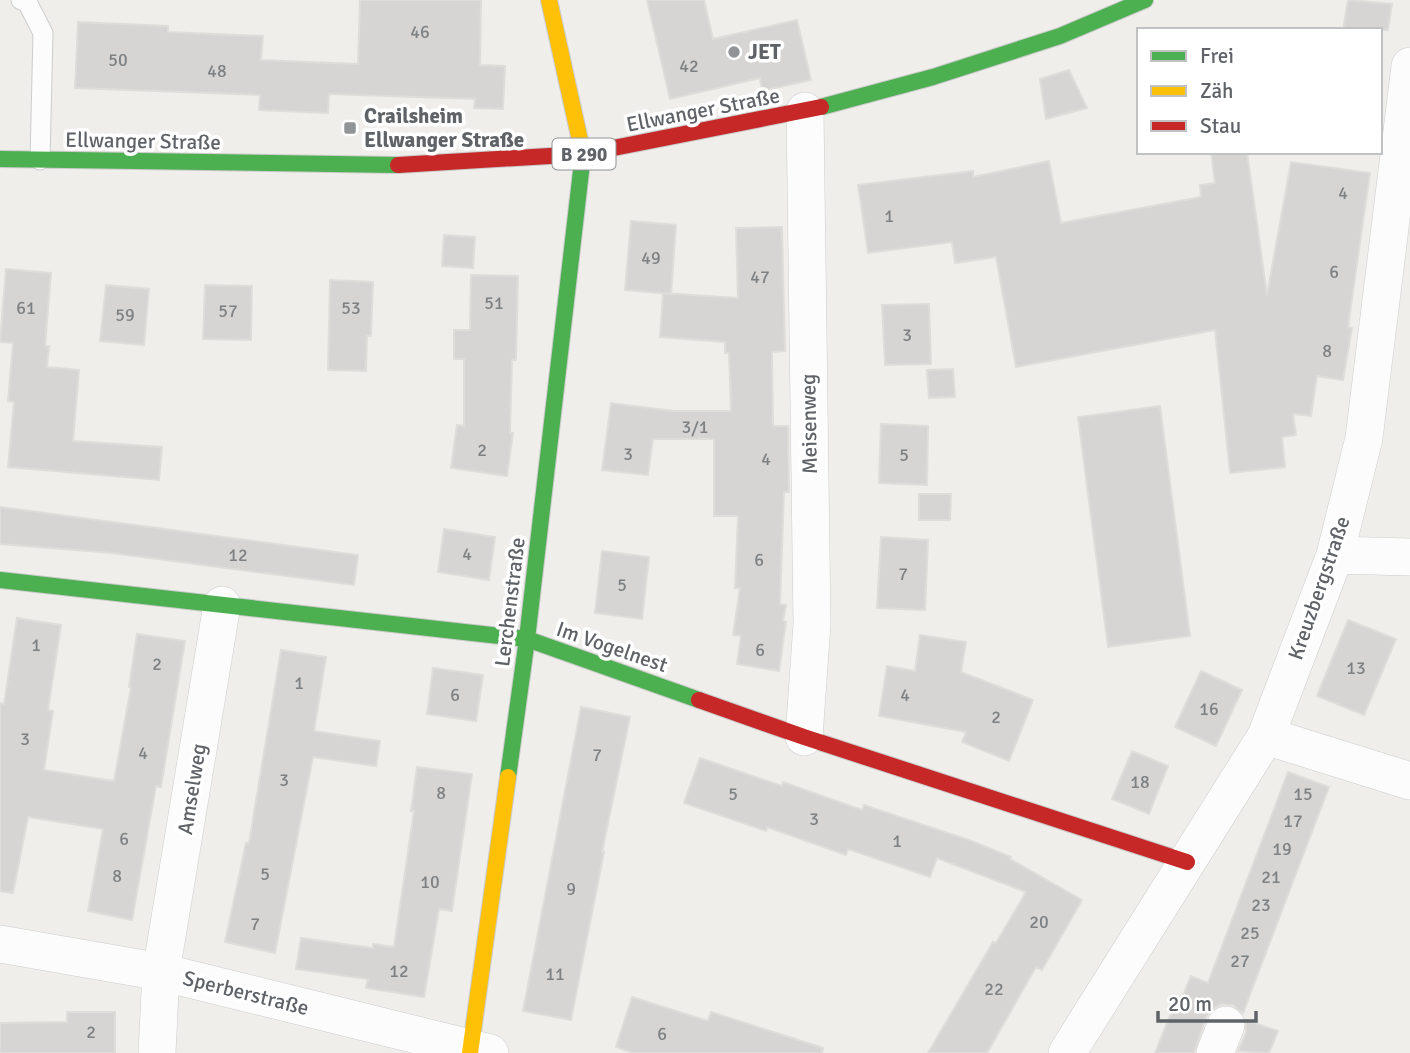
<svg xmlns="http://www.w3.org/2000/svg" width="1410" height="1053" font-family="Signika,sans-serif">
<rect width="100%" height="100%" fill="#efeeea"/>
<path fill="#d6d5d3" stroke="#deddd9" stroke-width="2" d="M360,0h121l-1,65 25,1 -2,43 -29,-1 1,-9 -146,-5 -1,19 -69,-3 1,-15 -185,-7 3,-66 90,4v6l95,4 -2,24 97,4z
M647,0h57l9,39 84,-19 14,60 -49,11 -2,-13 -90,21z
M1348,0l44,4 -4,26h-45z
M1069,70l18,38 -41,11 -6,-40z
M1211,152h36l20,143 24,-133 79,11 -22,154 4,1 -9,52 -26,-4 -6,40 -18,-2 3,21 -14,2 3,30 -55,6 -15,-143 -199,37 -20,-110 -41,6 -3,-21 -84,11 -10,-68 115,-14v6l76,-16 12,62 140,-26 -1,-12 15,-2z
M631,221l45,4 -5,69 -46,-4z
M782,227l3,124 -13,1 1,74h15l1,66h-5l-4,112 6,1 -3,16 3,1 -7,49 -42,-7 4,-28 -8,-1 7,-47h-5l3,-72h-24v-77h-61l-5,36 -46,-5 9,-67 63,8h57l-2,-58h-4v-11l-65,-5 3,-44 75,5 -2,-70z
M444,235l31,2 -2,31 -31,-2z
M6,269l45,4 -6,73h4l-2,21 32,3 -6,71 89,6 -3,33 -151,-13 6,-65 -6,-1 5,-58 -13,-1z
M471,275l47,1 -2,84h-4l-2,73h3l-6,43 -56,-8 6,-43 7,1v-67h-10v-29h16z
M330,280l43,2 -2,54h-4l-1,35 -38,-1z
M106,285l43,4 -5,56 -44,-4z
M205,285l47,1 -1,54 -48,-1z
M929,304l2,60 -46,1 -3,-60z
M953,369l2,28 -26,1 -2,-28z
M1160,406l30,230 -82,11 -30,-230z
M881,424l47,2 -1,59 -48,-2z
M919,494h32l-1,26h-31z
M0,507l358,48 -4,30 -242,-32 -112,-9z
M444,529l51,8 -6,43 -51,-8z
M881,537l47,3 -3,70 -48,-2z
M602,551l47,6 -7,62 -47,-6z
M17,618l44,7 -13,85 5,1 -9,59 70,11 17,-94h-2l8,-53 48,7 -24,146 -5,-1 -24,134 -44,-9 15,-82 -75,-12 -15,76 -13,-2v-188l4,1z
M1348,620l48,19 -32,76 -47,-19z
M920,635l46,7 -5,30 72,28 -24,61 -47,-19 4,-10 -87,-16 8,-50 28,5z
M281,650l45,7 -12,74 66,10 -4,25 -63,-9 -38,196 -50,-11 21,-99h3z
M433,668l50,7 -7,46 -49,-7z
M1201,671l41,19 -26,56 -41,-19z
M581,707l49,10 -28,135h2l-33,168 -48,-9z
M1132,751l36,15 -19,48 -37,-15z
M700,758l82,28 1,-4 79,28 2,-5 108,36 39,16 -1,2 72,41 -40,70 -6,-3 -49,86h-59l65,-111 3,1 30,-51 -89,-34 -7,19 -82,-28 -2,6 -79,-28 -1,4 -82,-28z
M417,767l55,7 -20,137 -13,-2 -15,88 -58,-9 2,-9 -72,-10 5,-31 72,10v-4l21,3 20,-136h-3z
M1288,772l41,15 -86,226 -10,-8 -11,-1 -10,5 -6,8 -12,36h-39l20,-50 4,2 12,-29 17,7z
M632,997l76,24 3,-9 112,36 -1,5h-189l-17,-6z
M67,1012h48v41h-115v-30l67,-1z
M1246,1020l32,11 -9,22 -31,-2 8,-18z"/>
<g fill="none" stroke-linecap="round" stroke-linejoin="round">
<g stroke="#cbcccc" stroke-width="21">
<path id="lane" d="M21,0l6,2 16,31 -3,127"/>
</g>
<g stroke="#cbcccc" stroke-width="38">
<path id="street" d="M1335,555l75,2
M1266,736l144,45
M804,737l8,-113 -7,-513
M0,944l161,28 329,81
M157,1053l4,-81 61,-367
M1067,1053l199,-317 69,-181 29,-117 46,-372
M1215,1053l11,-28"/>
</g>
<g stroke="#cacacb" stroke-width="18">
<path id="fast" d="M821,107l112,-30 127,-41 85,-36
M0,159l398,6
M0,580l527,59 172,61
M508,777l19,-138 56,-485 -2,-9"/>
</g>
<g stroke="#cacacb" stroke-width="18">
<path id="slow" d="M549,0l32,145
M470,1053l38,-276"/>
</g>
<g stroke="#cacacb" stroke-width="18">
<path id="jam" d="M398,165l185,-11 238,-47
M699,700l105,37 383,125"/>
</g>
<use href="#lane" stroke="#fdfcfc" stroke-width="19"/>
<use href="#street" stroke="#fdfcfc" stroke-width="37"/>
<use href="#fast" stroke="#4caf50" stroke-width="16"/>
<use href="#slow" stroke="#ffc107" stroke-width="16"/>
<use href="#jam" stroke="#c62828" stroke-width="16"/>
</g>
<g fill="#919496" stroke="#fff" stroke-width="2.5">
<circle cx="734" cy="52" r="7"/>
<rect x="343" y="121" width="14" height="14" rx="3.5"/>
</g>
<g text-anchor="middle" stroke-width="7" stroke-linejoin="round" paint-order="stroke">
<g font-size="18" fill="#7e8184">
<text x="420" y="38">46</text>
<text x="118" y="66">50</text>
<text x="689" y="72">42</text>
<text x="217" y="77">48</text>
<text x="1343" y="199">4</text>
<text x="889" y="222">1</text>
<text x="651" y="264">49</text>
<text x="1334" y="278">6</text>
<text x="760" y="283">47</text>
<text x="494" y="309">51</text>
<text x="26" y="314">61</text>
<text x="351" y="314">53</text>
<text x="228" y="317">57</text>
<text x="125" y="321">59</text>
<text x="907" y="341">3</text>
<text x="1327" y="357">8</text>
<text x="695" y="433">3/1</text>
<text x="482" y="456">2</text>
<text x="628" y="460">3</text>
<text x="904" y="461">5</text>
<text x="766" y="465">4</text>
<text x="467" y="560">4</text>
<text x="238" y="561">12</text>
<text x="759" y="566">6</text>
<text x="903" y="580">7</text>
<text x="622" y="591">5</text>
<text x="36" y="651">1</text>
<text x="760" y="656">6</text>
<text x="157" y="670">2</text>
<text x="1356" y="674">13</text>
<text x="299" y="689">1</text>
<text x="455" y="701">6</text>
<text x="905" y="701">4</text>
<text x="1209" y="715">16</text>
<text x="996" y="723">2</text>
<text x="25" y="745">3</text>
<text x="143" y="759">4</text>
<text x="597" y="761">7</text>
<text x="284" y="786">3</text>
<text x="1140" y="788">18</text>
<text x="441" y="799">8</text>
<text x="733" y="800">5</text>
<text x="1303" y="800">15</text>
<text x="814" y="825">3</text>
<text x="1293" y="827">17</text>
<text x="124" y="845">6</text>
<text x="897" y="847">1</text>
<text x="1282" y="855">19</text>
<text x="265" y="880">5</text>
<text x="117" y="882">8</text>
<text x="1271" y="883">21</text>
<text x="430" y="888">10</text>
<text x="571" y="895">9</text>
<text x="1261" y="911">23</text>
<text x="1039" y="928">20</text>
<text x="255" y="930">7</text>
<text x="1250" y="939">25</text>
<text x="1240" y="967">27</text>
<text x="399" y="977">12</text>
<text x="555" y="980">11</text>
<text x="994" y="995">22</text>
<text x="91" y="1038">2</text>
<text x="662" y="1040">6</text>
</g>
<rect fill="#fff" stroke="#8f9295" stroke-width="2" x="552.5" y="138.5" width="63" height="31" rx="5"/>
<g font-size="19" font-weight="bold" fill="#5f6368">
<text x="584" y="161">B 290</text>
</g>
<g font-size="21" font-weight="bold" fill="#5f6368" stroke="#fff" text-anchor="start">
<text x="748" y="59">JET</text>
<text x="364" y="123">Crailsheim<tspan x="364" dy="24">Ellwanger Straße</tspan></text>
</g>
<g font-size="21" fill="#5f6368" stroke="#fff">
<text transform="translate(703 110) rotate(-11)" y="7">Ellwanger Straße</text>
<text transform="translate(143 141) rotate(1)" y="7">Ellwanger Straße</text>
<text transform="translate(809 424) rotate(-91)" y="7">Meisenweg</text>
<text transform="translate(1319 588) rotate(-71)" y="7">Kreuzbergstraße</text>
<text transform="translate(510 602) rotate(-83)" y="7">Lerchenstraße</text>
<text transform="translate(612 647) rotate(19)" y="7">Im Vogelnest</text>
<text transform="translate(192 789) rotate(-81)" y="7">Amselweg</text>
<text transform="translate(246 993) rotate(14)" y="7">Sperberstraße</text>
</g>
</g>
<rect x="1137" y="28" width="245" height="126" fill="#ffffff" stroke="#bfc1c3" stroke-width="2"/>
<rect x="1151" y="51" width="35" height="10" fill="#4caf50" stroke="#bfc1c3" stroke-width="2"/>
<text x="1200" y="63" font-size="21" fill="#5f6368">Frei</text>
<rect x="1151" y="86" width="35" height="10" fill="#ffc107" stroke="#bfc1c3" stroke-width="2"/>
<text x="1200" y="98" font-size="21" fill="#5f6368">Zäh</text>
<rect x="1151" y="121" width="35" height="10" fill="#c62828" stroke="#bfc1c3" stroke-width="2"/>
<text x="1200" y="133" font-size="21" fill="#5f6368">Stau</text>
<path d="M1158 1011v10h98v-10" fill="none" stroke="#5f6368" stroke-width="3.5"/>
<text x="1168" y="1011" font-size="21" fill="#5f6368" stroke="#ffffff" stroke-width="5" paint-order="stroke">20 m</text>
</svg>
